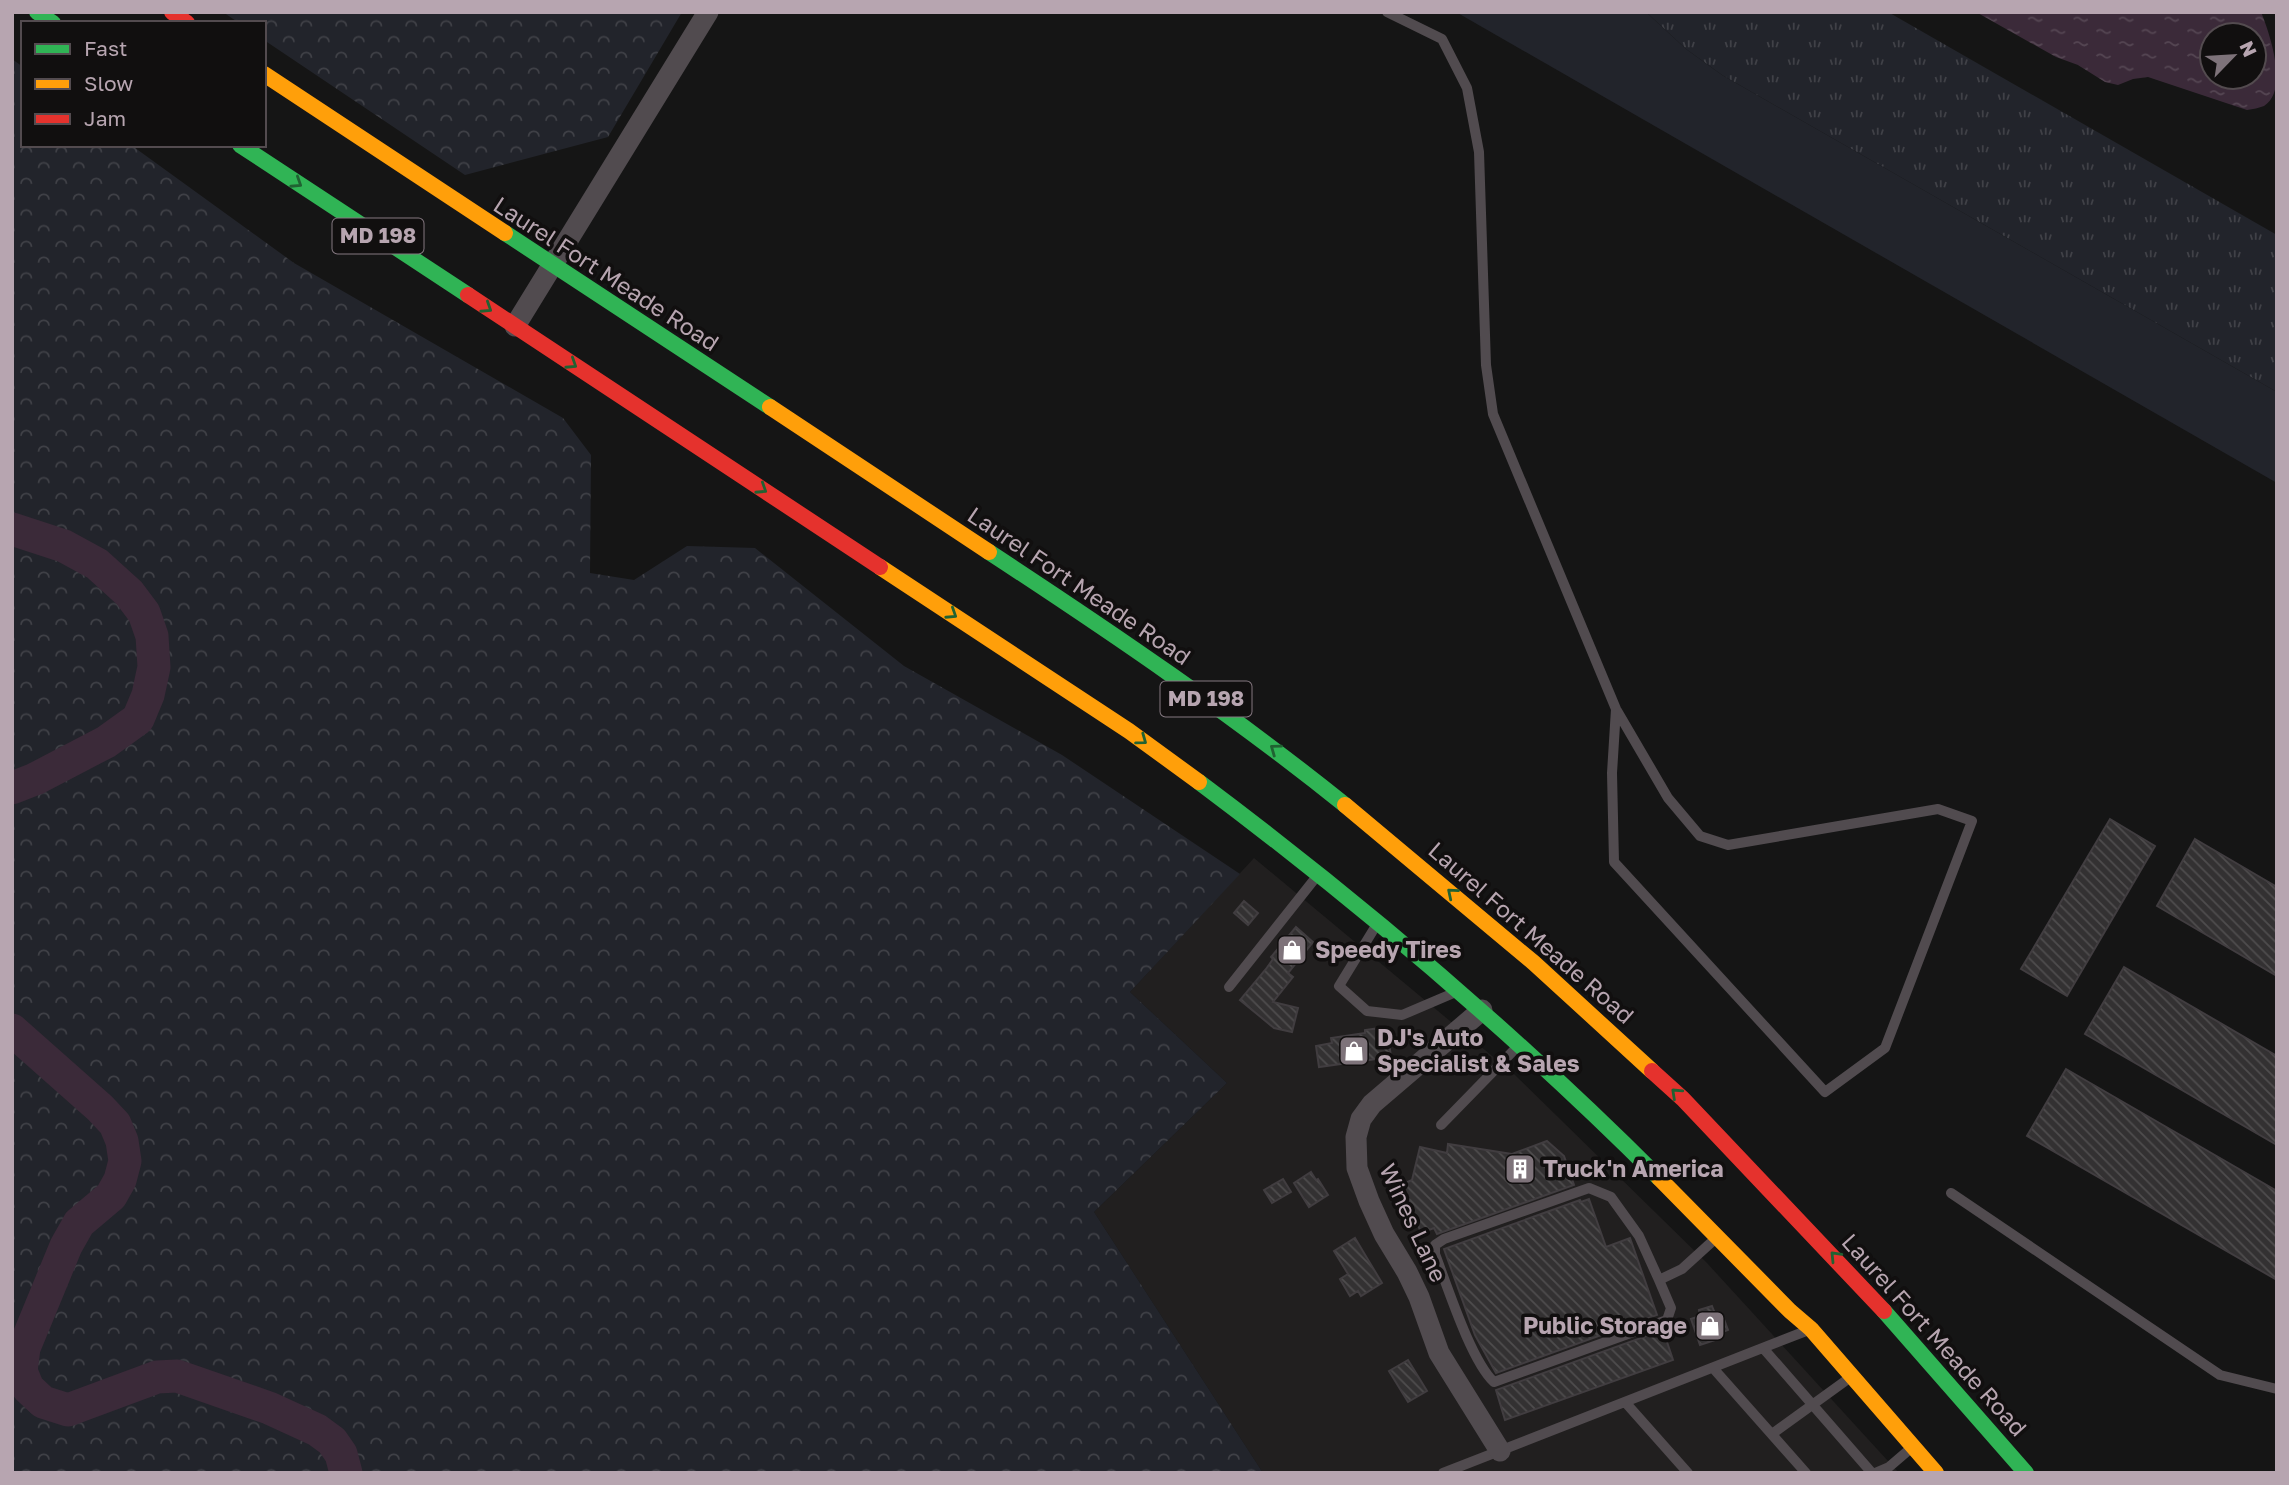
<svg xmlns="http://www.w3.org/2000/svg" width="2289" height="1485" font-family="'Golos Text',sans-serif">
<defs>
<pattern id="grass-tufts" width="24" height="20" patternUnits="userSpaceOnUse" patternTransform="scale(1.75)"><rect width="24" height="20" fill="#22242b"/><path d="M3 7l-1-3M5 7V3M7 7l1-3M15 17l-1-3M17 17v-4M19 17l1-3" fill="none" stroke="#404147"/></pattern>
<pattern id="forest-crowns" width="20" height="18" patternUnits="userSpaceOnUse" patternTransform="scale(1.75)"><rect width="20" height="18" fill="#22242b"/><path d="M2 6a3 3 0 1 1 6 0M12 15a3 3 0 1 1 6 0" fill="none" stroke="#404147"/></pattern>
<pattern id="water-ripples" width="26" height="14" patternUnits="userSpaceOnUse" patternTransform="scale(1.75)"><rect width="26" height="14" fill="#3b2a39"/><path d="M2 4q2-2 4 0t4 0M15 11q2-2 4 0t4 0" fill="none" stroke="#554653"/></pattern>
<pattern id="building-back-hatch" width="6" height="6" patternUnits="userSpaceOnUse" patternTransform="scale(1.75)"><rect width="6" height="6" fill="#333132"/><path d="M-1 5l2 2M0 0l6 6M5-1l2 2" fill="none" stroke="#4e4c4d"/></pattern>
</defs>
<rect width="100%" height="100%" fill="#151515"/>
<path fill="#211f1f" d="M1254,858l261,217 192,188 192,210h-636l-169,-261 133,-129 -97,-91z"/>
<path fill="url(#grass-tufts)" d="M1646,12h242l389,223v157l-555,-317 -36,-26z"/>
<path fill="url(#forest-crowns)" d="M223,12h459l-74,125 -143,38 -201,-135v-17h-25z
M12,59l11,8v78h108l163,118 269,155 28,37 -1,118 44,7 53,-34 68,2 149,118 158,89 178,119 -110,118 97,91 -133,129 169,261h-1251z"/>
<path fill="#22242b" d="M1456,12h190l40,37 36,26 555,317v91z"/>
<path fill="url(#water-ripples)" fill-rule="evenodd" d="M1976,12h285c9,22 28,79 3,94 -5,2 -11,3 -17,4l-99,-33 -15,2 -15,6 -13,-3 -27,-17 -22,-8zM2212,35h42v42h-42z"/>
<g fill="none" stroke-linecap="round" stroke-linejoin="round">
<path stroke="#3b2a39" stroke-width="33" d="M12,529l52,17 33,18 32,29 15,20 8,23 2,31 -6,28 -10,24 -32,23 -71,37 -23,9
M12,1030l88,78 15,16 7,17 3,20 -5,19 -9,16 -32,27 -13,23 -42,102 -3,23 7,17 15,14 25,8 89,-33 20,-1 92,32 48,22 15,11 9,13 5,19"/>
</g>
<path fill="url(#building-back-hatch)" stroke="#413d40" stroke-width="2" d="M2110,819l45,27 -88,150 -46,-27z
M2195,839l82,48v89l-120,-70z
M1244,901l14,12 -10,12 -14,-12z
M1296,927l17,15 -25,31 5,4 -20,25 25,6 -6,24 -18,-4 -34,-28 26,-31 7,-10 -2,-2z
M2124,967l153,89v89l-192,-111z
M1387,1027l4,30 -72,10 -3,-21 16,-3 -1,-5 34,-5v-3z
M2066,1069l211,122v89l-250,-144z
M1547,1141l17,15 10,29 -137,49 -3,-6 -13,5 -18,-49 9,-4 8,-33 27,6 1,-9 64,10z
M1311,1172l5,8 2,-1 10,16 -19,12 -15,-24z
M1283,1179l8,13 -19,11 -8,-13z
M1589,1199l17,48 24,-9 27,77 -161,58 -21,-38 -31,-86 136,-49 1,2z
M1355,1238l27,45 -21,13 -3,-5 -8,5 -10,-17 8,-5 -14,-23z
M1712,1306l4,10 6,-2 6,16 -8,3 1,5 -21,7 -9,-26 9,-3 -1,-6z
M1663,1330l10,30 -168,60 -9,-30z
M1408,1360l19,31 -19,11 -19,-31z"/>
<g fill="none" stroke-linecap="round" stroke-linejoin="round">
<path stroke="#514b4f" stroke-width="10" d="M1387,12l55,27 25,49 12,64 7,213 7,49 123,295 52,89 32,38 28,9 210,-36 34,12 -87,227 -60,44 -211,-230 -2,-89 4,-64
M1377,924l-38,62 28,25 35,4 54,-23
M1229,987l88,-111
M1441,1125l76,-78
M1951,1193l269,182 57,14
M1659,1280l12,28 -4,12 -173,62c-23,-21 -47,-97 -59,-128v-9l9,-6 145,-51 22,9 28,39 20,44 23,-11 33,-30
M1763,1348l109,125
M1713,1368l93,105
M1625,1402l63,71
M1772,1434l76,-55
M1443,1473l363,-142
M1875,1473l14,-6 21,-18"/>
<path stroke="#514b4f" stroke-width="21" d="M515,326l193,-314
M1482,1010l-110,94 -11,15 -5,18 1,31 12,33 15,33 23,38 12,25 20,56 61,98"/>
<path stroke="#30b455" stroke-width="16" d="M37,12l16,11
M240,145l228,150
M505,233l265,174
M989,552c122,80 243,162 356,253
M1199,782c163,122 316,252 460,396
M1884,1311l142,162"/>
<path stroke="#ff9f0a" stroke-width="16" d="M264,74l241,159
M770,407l219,145
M880,567l249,164 70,51
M1345,805l189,158 118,108
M1659,1178l131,133 21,18 125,144"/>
<path stroke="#e5322d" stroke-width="16" d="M172,12l15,11
M468,295l412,272
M1652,1071l31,28 201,212"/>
</g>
<defs><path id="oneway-chevron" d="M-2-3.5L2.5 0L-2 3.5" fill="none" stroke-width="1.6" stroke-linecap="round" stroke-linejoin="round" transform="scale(1.75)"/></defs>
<g stroke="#206232">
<use href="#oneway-chevron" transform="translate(297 183) rotate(33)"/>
<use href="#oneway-chevron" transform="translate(487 308) rotate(33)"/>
<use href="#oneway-chevron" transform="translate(572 364) rotate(33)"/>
<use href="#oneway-chevron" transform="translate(762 489) rotate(33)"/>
<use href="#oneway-chevron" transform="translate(952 614) rotate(33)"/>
<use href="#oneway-chevron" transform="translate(1142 740) rotate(36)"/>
<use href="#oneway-chevron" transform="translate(1275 749) rotate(-144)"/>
<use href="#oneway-chevron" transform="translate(1452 893) rotate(-140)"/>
<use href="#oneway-chevron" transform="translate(1676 1093) rotate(-137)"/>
<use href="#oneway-chevron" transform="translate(1835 1256) rotate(-134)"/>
</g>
<defs>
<g id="shop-square" transform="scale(1.575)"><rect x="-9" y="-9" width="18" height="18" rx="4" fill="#7e737a" stroke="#110f0f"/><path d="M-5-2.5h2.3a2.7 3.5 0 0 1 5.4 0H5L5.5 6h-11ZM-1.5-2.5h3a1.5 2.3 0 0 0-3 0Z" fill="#fff"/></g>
<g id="building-square" transform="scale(1.575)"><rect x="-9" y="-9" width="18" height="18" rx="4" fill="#7e737a" stroke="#110f0f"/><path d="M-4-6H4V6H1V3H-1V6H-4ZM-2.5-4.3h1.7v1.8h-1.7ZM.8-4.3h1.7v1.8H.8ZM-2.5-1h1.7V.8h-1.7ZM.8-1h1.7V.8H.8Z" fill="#fff"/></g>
</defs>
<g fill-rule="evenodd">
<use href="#shop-square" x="1292" y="950"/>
<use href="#shop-square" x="1354" y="1051"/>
<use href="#building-square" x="1520" y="1169"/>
<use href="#shop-square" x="1710" y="1326"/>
</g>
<g text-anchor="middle" stroke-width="7" stroke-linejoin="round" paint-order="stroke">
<g fill="#110f0f" stroke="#857880" stroke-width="2">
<rect x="332.5" y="218.5" width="91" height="35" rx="5"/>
<rect x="1160.5" y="681.5" width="91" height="35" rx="5"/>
</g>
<g font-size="21" font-weight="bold" fill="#b7a5b0">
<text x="378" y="243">MD 198</text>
<text x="1206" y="706">MD 198</text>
</g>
<g font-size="23" fill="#b7a5b0" stroke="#110f0f">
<text transform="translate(606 274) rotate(33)" y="8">Laurel Fort Meade Road</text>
<text transform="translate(1079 586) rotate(34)" y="8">Laurel Fort Meade Road</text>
<text transform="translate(1531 933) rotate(41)" y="8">Laurel Fort Meade Road</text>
<text transform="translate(1413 1223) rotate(65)" y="8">Wines Lane</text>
<text transform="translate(1934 1335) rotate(48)" y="8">Laurel Fort Meade Road</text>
</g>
<g font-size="23" font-weight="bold" fill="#b7a5b0" stroke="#110f0f" text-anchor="start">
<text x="1315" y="958">Speedy Tires</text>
<text x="1377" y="1046">DJ's Auto<tspan x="1377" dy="26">Specialist &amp; Sales</tspan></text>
<text x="1543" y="1177">Truck'n America</text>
<text x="1687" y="1334" text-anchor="end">Public Storage</text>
</g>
</g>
<rect width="2289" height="1485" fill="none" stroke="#b7a5b0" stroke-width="28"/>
<rect x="21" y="21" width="245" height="126" fill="#110f0f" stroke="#534b4f" stroke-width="2"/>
<rect x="35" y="44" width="35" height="10" fill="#30b455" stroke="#534b4f" stroke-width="2"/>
<text x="84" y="56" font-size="21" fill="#b7a5b0">Fast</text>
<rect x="35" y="79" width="35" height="10" fill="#ff9f0a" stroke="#534b4f" stroke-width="2"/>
<text x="84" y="91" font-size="21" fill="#b7a5b0">Slow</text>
<rect x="35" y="114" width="35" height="10" fill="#e5322d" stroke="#534b4f" stroke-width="2"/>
<text x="84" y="126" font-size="21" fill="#b7a5b0">Jam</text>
<g transform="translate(2233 56) rotate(65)"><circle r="33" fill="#110f0f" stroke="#534b4f" stroke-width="2"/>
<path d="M0-5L12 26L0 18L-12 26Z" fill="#7e737a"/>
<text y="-10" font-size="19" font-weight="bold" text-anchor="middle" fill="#b7a5b0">N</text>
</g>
</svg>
